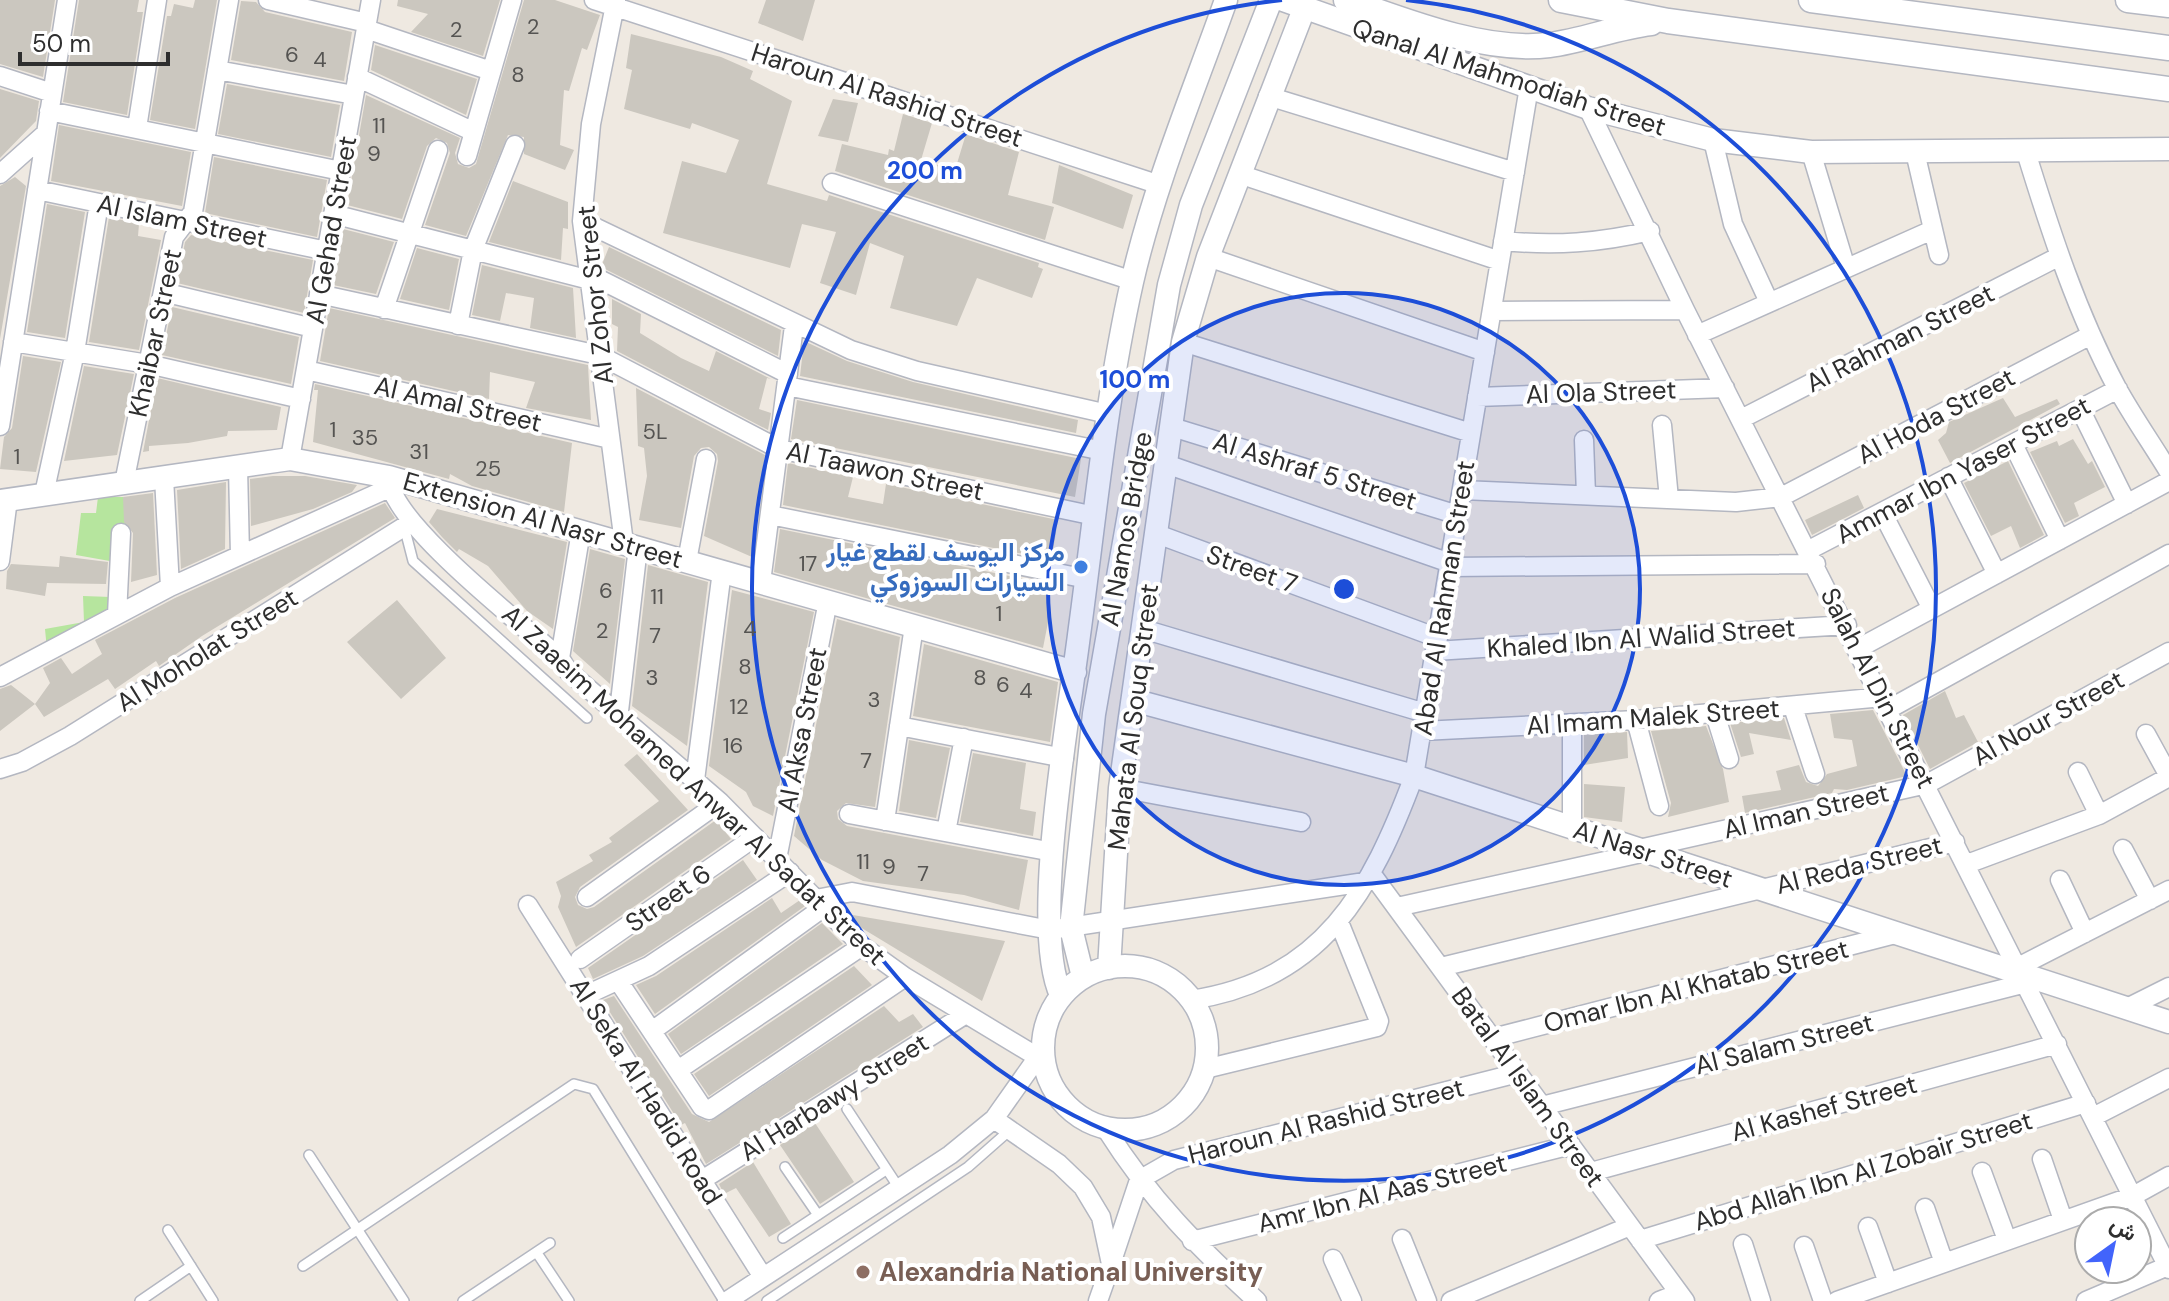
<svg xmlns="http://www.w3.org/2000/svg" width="2169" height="1301" font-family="'DM Sans',Vazirmatn,sans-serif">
<rect width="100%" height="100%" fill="#efe9e1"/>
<path fill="#b6e59e" d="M98,497h36l-13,66 -45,-8 5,-42h15z
M83,596l28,1 3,23 -67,30 -2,-21 39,-7z"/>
<path fill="#cbc7bf" d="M0,0h55l-12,77 -43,-13z
M79,0h60l-2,12h6l-16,103 -64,-13z
M195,0h22l-22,129 -45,-9 17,-104h4l3,-12 19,4z
M398,0h102l-17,56 -72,-24 17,-18 -31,-8z
M524,0h31l45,15 -13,35 -5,-2 -13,43 -5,-1 -4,55 14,5 -9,20 -41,-16v-17l-16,-2 -42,101 -41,-11 25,-72 -3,-10 -11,-5 -9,8 -25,73 -55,-14 19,-110 94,43 -5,15 3,11 11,4 7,-4z
M766,0h49l-12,41 -45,-18z
M241,1l15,1 9,10 87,20 -8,49 -113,-21z
M631,34l90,23 32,14 -3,8 42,22 -25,83 60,17 2,-6 210,68 -1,4 5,2 -11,29 -55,-20 -20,48 -67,-18 14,-52 -34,-13 -14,52 -36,-12 16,-51 -34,-8 -12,44 -127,-35 19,-72 44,12 13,-33 -47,-17 -2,6 -66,-20 8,-39 -6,-2z
M375,45l102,34 -11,36 -95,-45z
M227,84l113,21 -9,52 -113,-23z
M0,89l39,12 -3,20 -36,37z
M833,99l25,4 -10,39 -30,-6z
M903,114l29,9 -11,37 34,10 11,-36 53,18 -11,43 46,12 -9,33 -210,-69 7,-27 46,11 1,-6 5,2z
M59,125l132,27 -9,54 -131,-25z
M214,157l113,23 -10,57 -112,-24z
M1059,165l74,30 -10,34 -71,-26z
M15,177l11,9 -26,153v-153z
M513,181l55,21v27l-5,-1 -2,32 -72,-18z
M47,204l38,8 -20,126 -38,-6z
M109,217l30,7 -1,12 23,4 -22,110 -50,-8z
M343,229l51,13 -18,52 -43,-9z
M191,235l122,25 -9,53 -127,-30 8,-41z
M609,247l172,83 -3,26 -177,-89z
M417,248l42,11 -10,51 -49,-11z
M482,265l91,23 3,50 -46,-10 4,-30 -28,-5 -6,28 -28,-6z
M612,299l29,15 -1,19 41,25 28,13 7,-20 55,28 -4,-1 -8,31 12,4 -3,17 -151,-79 1,-24 -6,-3z
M172,307l127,30 -8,47 -129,-29z
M329,308l259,57 3,55 -65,-12 9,-26 -45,-10 -1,27 -169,-38z
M804,341l43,20 66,21 165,38 -2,13 -276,-57z
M23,356l38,6 -25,110 -36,-3 4,-32 8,-9z
M84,366l50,8 -17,81 -53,6z
M157,378l124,29 -4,23 -49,1 -1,5 -39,7 -39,3v5l-6,1z
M315,384l257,59 -8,69 -92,-26 -22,-12 -1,5 -136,-37 5,-52h-4z
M636,388l129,67 -13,102 -48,-21 14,-75 -1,-7 -8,-7 -8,1 -7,8 -13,72 -42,-8 8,-44 -3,-28 -6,-2z
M2003,398l12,19 42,-18 3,5 -110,59 -12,-23 8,-7 3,-11z
M797,400l284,59 -6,38 -284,-58z
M2073,439l15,25 4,-3 13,26 -31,16 5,13 -14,7 -35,-71 27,-11 2,5z
M2008,461l36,74 -24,13 -9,-22 -20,10 -27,-53z
M788,463l65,14 -5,20 35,7 3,-20 172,36 -6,36 -4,3 -265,-54z
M273,476h32l52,9 -5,7 -39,17 -62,17 -1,-47z
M226,482l-1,67 -44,20 -4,-79z
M153,493l4,82 -26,7 2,-49 -9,-11 -1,-25z
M1858,495l6,13 -52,27 -7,-15z
M385,503l10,15 -193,118 -43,30 -3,-5 -41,28 -7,-10 -64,38 -9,-13 15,-21 -7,-15 18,-10 11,16 30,-20 -7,-14 80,-42z
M437,509l130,33 -14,87 -26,-18 -39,-45 -29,-17 -2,3 -15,-15 -13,-15z
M780,529l269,55 1,28 -7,36 -269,-76z
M590,549l35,10 -15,125 -37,-33z
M60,556l48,6 -2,22 -59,-1 -2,13 -39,-7 1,-18 4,-7 48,3z
M648,565l60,17 -21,164 -55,-40z
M732,590l82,22 -41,204 -20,-10 -7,-14 -37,-26z
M397,600l49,58 -45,41 -54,-57z
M837,619l63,18 -25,170 -29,-4 -9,8 1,8 9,7 181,34 -9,50 -55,-15 -101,-14 -41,-21 -28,-24z
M924,644l134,38 -8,60 -137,-26z
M11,685l24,19 -35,27v-42z
M1945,691l11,27 8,-3 14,27 -48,27 -27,-54z
M1873,710l34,66 -60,14 -13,-1 -2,4 -87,20 -3,-17 39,-6 -5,-19 23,-6 7,17 12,4 9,-12 30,-8 -5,-26 -18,-2 -4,-24z
M1784,718l7,22 -42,-7 5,21 -13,3 -11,-34z
M1706,726l17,43 6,33 -61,15 3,-14 -20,-72z
M1627,732l1,26 -44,7v-30z
M909,740l41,8 -14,70 -37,-7z
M973,753l53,10 -6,46 16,3 -3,24 -73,-14z
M637,754l51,56 -108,77 -5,10 3,8 9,4 7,-2 122,-87 15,19 -155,108 -18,-40 3,-11 -5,-14 37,-21 -4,-6 23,-13 -3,-4 50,-37 -35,-36z
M1584,784l41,3 -3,35 -38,-5z
M743,860l14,20 -114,76 -50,23 -5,-11z
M772,898l9,15 19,-13 5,6 -150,108 -19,-29 20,-9z
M847,914l158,27 -23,60 -122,-74z
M822,923l21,21 -162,110 -13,-20z
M854,966l18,19 -163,111 -15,-22z
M614,996l78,118 17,8 175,-116 15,16 14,-8 10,13 -217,137 -21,-41 -4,2 -75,-119 -3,-6z
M815,1123l39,59 -34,22 -40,-59z
M753,1162l38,62 -22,13 -33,-49 -12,6 -5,-10z"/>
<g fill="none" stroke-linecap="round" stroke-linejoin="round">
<g stroke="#b4b7c1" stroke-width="12">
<path id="service" d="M404,526l9,35 174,157
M847,1109l52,79
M309,1155l95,146
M785,1167l33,48
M168,1230l45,71
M783,1238l103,-68
M537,1253l32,48
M303,1266l271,-182 19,5 131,212
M140,1301l51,-35
M463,1301l87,-58
M767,1301l201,-134 42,-37"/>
</g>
<g stroke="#b4b7c1" stroke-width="21">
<path id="minor" d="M268,0l99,23
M594,0l566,185
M616,0l-25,124 -9,97 42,322
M366,29l125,42
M217,70l137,25
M0,76l52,17
M357,77l117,55
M1268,96l247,76
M1588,108l97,202 484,959
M49,111l292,60
M137,128l20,-128
M1713,140l20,84 36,78
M1811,152l35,116
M1915,152l24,103
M2026,152c25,81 51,161 91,236 16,29 35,56 52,84
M467,156l45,-156
M0,174l46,-41
M1239,174l261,87
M832,183l301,98
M37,190l290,61
M333,214l257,66
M582,221l269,129 66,21 191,43
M1503,241c52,5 96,2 147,-10
M1208,257l277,95
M589,274l199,100
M163,292l150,36
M319,294l280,61 180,94 316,67
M384,309l54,-159
M1492,311l193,-1
M458,325l15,-75 42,-105
M1697,335l233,-104
M13,342l135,22 153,35
M1183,342l288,91
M306,370l304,69
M787,386l316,65
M1477,397l248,-9
M2080,409l47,95
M1741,419l317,-162
M1662,425l7,74
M0,426l67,-426
M1172,427l286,88
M1584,440l2,55
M2013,444l47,96
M290,459l81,-459
M1166,464l284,99
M238,467l2,88
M389,477c-1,44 134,148 171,181l8,13 152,131 142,144 43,31 131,79
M1948,477l49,97
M164,478l6,109
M124,483l50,-246 19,-25 36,-212
M1462,490l274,12 45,-5 310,-162
M44,494l31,-142 24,-149
M1882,512l50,97
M770,515l317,64
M1157,534l281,104
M1809,550l309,-161
M0,561l8,-62
M687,561l19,-102
M1449,567l367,-3
M761,582l33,-256
M117,615l4,-82
M1143,629l282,84
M1859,648l310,-167
M1435,651l412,-26
M560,658l21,-127
M0,677l170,-90 219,-99
M1793,707l22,67
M1889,709l280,-155
M619,711l19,-164
M1715,714l14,45
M1636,720l23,86
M899,726l165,32
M1422,731l214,-11 247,-23
M2146,734l23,42
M0,769l22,-7 48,-26 340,-213
M2078,772l21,43
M695,780l27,-209
M1120,788l181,34
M849,814l204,38
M885,821l29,-195
M1572,827v-103
M946,832l18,-94
M1639,849l288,-65 242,-132
M2123,849l27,51
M777,859l51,-258
M1967,864l132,-49 70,-38
M1371,873l314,428
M2060,880l25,53
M587,897l133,-95
M816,899l36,-7 198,38 315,-48
M528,905l235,372
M1397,907l249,-55
M580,959l175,-122
M1441,967l514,-125
M2018,967l151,-77
M619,982l83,125 7,3 196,-133
M595,991l54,-25 141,-94
M1191,1000c132,-20 180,-109 223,-224l115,-689
M2127,1008l42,-21
M652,1031l172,-124
M1493,1038l406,-105
M1205,1069l172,-42 2,-6 -40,-99
M678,1070l184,-124
M1542,1106l484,-123
M2093,1117l76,-39
M994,1119l65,45 24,23 18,30 10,47 -13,37
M1106,1129c45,71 90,116 151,172
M2042,1159l21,61
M1591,1172l466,-128
M1982,1172l25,68
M702,1180l264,-166
M1925,1208l19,55
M1868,1227l20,56
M1402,1239l25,62
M1640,1240l446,-137
M1192,1241l379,-96
M1743,1244l18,57
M1804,1246l19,55
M1333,1259l19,42
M1111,1264l28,-84 35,-20 344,-87
M727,1301l223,-146 44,-36 48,-68
M1451,1301l179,-75
M1659,1301l20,-8
M1837,1301l296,-105 36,-20
M2086,1301l82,-35"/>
</g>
<g stroke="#b4b7c1" stroke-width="25">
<path id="tertiary" d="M1283,0l305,108 125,32 98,12 358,-3
M0,501l290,-42 99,18 686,195
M1133,700l281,76 755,246
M1043 1048a82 82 0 1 1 164 0a82 82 0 1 1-164 0Z
M1109,968l11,-180 63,-446 25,-85 96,-248
M1083,977l-12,-49 23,-214 75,-429 22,-80 80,-205
M1061,995c-31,-67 8,-279 18,-360 16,-118 27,-237 53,-353 22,-96 61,-189 94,-282"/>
</g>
<g stroke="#b4b7c1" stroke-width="27">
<path id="secondary" d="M1346,0c59,21 140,53 203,45 34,-4 67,-18 102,-22
M1561,0l107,21 501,68
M1811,0l358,48
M2128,0l41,5"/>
</g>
<use href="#service" stroke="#fff" stroke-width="9"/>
<use href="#minor" stroke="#fff" stroke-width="18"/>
<use href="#tertiary" stroke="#fff" stroke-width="22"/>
<use href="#secondary" stroke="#fff" stroke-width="24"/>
</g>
<circle cx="1344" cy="589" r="296" fill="#1d4ed8" fill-opacity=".12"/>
<g fill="none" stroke="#1d4ed8" stroke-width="4">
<circle cx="1344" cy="589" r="296"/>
<path d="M1406 0A592 592 0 1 1 1282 0"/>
</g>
<circle fill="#3f7fe0" stroke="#fff" stroke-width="3" cx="1081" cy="567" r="8"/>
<circle fill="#8d6e63" stroke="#fff" stroke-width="3" cx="863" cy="1272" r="8"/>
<g text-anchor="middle" stroke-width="8" stroke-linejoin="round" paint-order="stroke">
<g font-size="22" fill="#555452">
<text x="533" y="34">2</text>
<text x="456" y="37">2</text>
<text x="292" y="62">6</text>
<text x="320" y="67">4</text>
<text x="518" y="82">8</text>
<text x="379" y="133">11</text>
<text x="374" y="161">9</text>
<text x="333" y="437">1</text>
<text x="655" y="439">5L</text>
<text x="365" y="445">35</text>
<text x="419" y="459">31</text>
<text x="17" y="464">1</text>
<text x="488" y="476">25</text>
<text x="808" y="571">17</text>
<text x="606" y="598">6</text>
<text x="657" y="604">11</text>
<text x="999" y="621">1</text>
<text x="750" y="636">4</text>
<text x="602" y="638">2</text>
<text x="655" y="643">7</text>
<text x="745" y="674">8</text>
<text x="652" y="685">3</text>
<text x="980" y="685">8</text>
<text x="1003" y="692">6</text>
<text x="1026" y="698">4</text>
<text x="874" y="707">3</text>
<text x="739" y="714">12</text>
<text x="733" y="753">16</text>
<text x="866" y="768">7</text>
<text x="863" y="869">11</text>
<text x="889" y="874">9</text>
<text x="923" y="881">7</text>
</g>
<g font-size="26" fill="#2e2e2e" stroke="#fff">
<text transform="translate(1509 77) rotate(18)" y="9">Qanal Al Mahmodiah Street</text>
<text transform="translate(887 95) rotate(18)" y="9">Haroun Al Rashid Street</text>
<text transform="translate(182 221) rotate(12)" y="9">Al Islam Street</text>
<text transform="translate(331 230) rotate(-80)" y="9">Al Gehad Street</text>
<text transform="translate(595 295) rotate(-96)" y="9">Al Zohor Street</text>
<text transform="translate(155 333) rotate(-78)" y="9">Khaibar Street</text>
<text transform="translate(1900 338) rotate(-27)" y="9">Al Rahman Street</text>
<text transform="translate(1601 392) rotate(-2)" y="9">Al Ola Street</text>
<text transform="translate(458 404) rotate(13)" y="9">Al Amal Street</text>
<text transform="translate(1936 416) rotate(-28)" y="9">Al Hoda Street</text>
<text transform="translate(1963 470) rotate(-28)" y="9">Ammar Ibn Yaser Street</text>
<text transform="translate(885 471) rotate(12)" y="9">Al Taawon Street</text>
<text transform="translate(1315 471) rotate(17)" y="9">Al Ashraf 5 Street</text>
<text transform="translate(543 520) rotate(16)" y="9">Extension Al Nasr Street</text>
<text transform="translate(1126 529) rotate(-80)" y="9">Al Namos Bridge</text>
<text transform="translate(1252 569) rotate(20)" y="9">Street 7</text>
<text transform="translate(1444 598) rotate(-81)" y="9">Abad Al Rahman Street</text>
<text transform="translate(1641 638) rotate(-4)" y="9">Khaled Ibn Al Walid Street</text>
<text transform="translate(207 650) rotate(-32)" y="9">Al Moholat Street</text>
<text transform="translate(1878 688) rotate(63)" y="9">Salah Al Din Street</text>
<text transform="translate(1133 717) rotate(-83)" y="9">Mahata Al Souq Street</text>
<text transform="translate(1653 717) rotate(-4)" y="9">Al Imam Malek Street</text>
<text transform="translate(2048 718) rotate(-29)" y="9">Al Nour Street</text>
<text transform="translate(802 730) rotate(-79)" y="9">Al Aksa Street</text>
<text transform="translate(694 785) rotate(43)" y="9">Al Zaaeim Mohamed Anwar Al Sadat Street</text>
<text transform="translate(1806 811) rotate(-13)" y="9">Al Iman Street</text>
<text transform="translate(1653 854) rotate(18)" y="9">Al Nasr Street</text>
<text transform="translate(1859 865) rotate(-14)" y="9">Al Reda Street</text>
<text transform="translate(668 898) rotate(-35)" y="9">Street 6</text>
<text transform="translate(1696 986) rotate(-14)" y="9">Omar Ibn Al Khatab Street</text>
<text transform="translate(1784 1044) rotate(-14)" y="9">Al Salam Street</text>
<text transform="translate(1528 1087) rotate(54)" y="9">Batal Al Islam Street</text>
<text transform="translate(646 1091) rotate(58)" y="9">Al Seka Al Hadid Road</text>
<text transform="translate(834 1097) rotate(-32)" y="9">Al Harbawy Street</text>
<text transform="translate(1824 1108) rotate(-15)" y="9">Al Kashef Street</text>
<text transform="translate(1326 1121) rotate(-14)" y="9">Haroun Al Rashid Street</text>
<text transform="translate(1863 1171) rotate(-17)" y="9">Abd Allah Ibn Al Zobair Street</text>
<text transform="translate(1382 1193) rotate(-14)" y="9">Amr Ibn Al Aas Street</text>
</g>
<g font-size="26" font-weight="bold" fill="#366cbe" stroke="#fff" text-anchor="end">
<text x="1065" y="561">مركز اليوسف لقطع غيار<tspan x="1065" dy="30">السيارات السوزوكي</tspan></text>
</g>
<g font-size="26" font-weight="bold" fill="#785e54" stroke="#fff" text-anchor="start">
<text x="879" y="1281">Alexandria National University</text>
</g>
</g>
<circle cx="1344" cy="589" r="12" fill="#1d4ed8" stroke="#fff" stroke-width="4"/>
<g font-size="24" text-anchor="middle" font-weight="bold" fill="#1d4ed8" stroke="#fff" stroke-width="8" stroke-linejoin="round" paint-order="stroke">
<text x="925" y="179">200 m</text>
<text x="1135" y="388">100 m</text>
</g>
<g transform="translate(2113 1245) rotate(33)"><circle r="38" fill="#ffffff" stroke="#ababab" stroke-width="2"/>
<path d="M0-6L14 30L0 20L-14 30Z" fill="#4264fb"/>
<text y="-12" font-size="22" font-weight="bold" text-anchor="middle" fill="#2e2e2e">ش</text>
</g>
<path d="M20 52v12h148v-12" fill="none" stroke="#2e2e2e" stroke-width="4"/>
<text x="32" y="52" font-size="24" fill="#2e2e2e" stroke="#ffffff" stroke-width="6" paint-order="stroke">50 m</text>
</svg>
